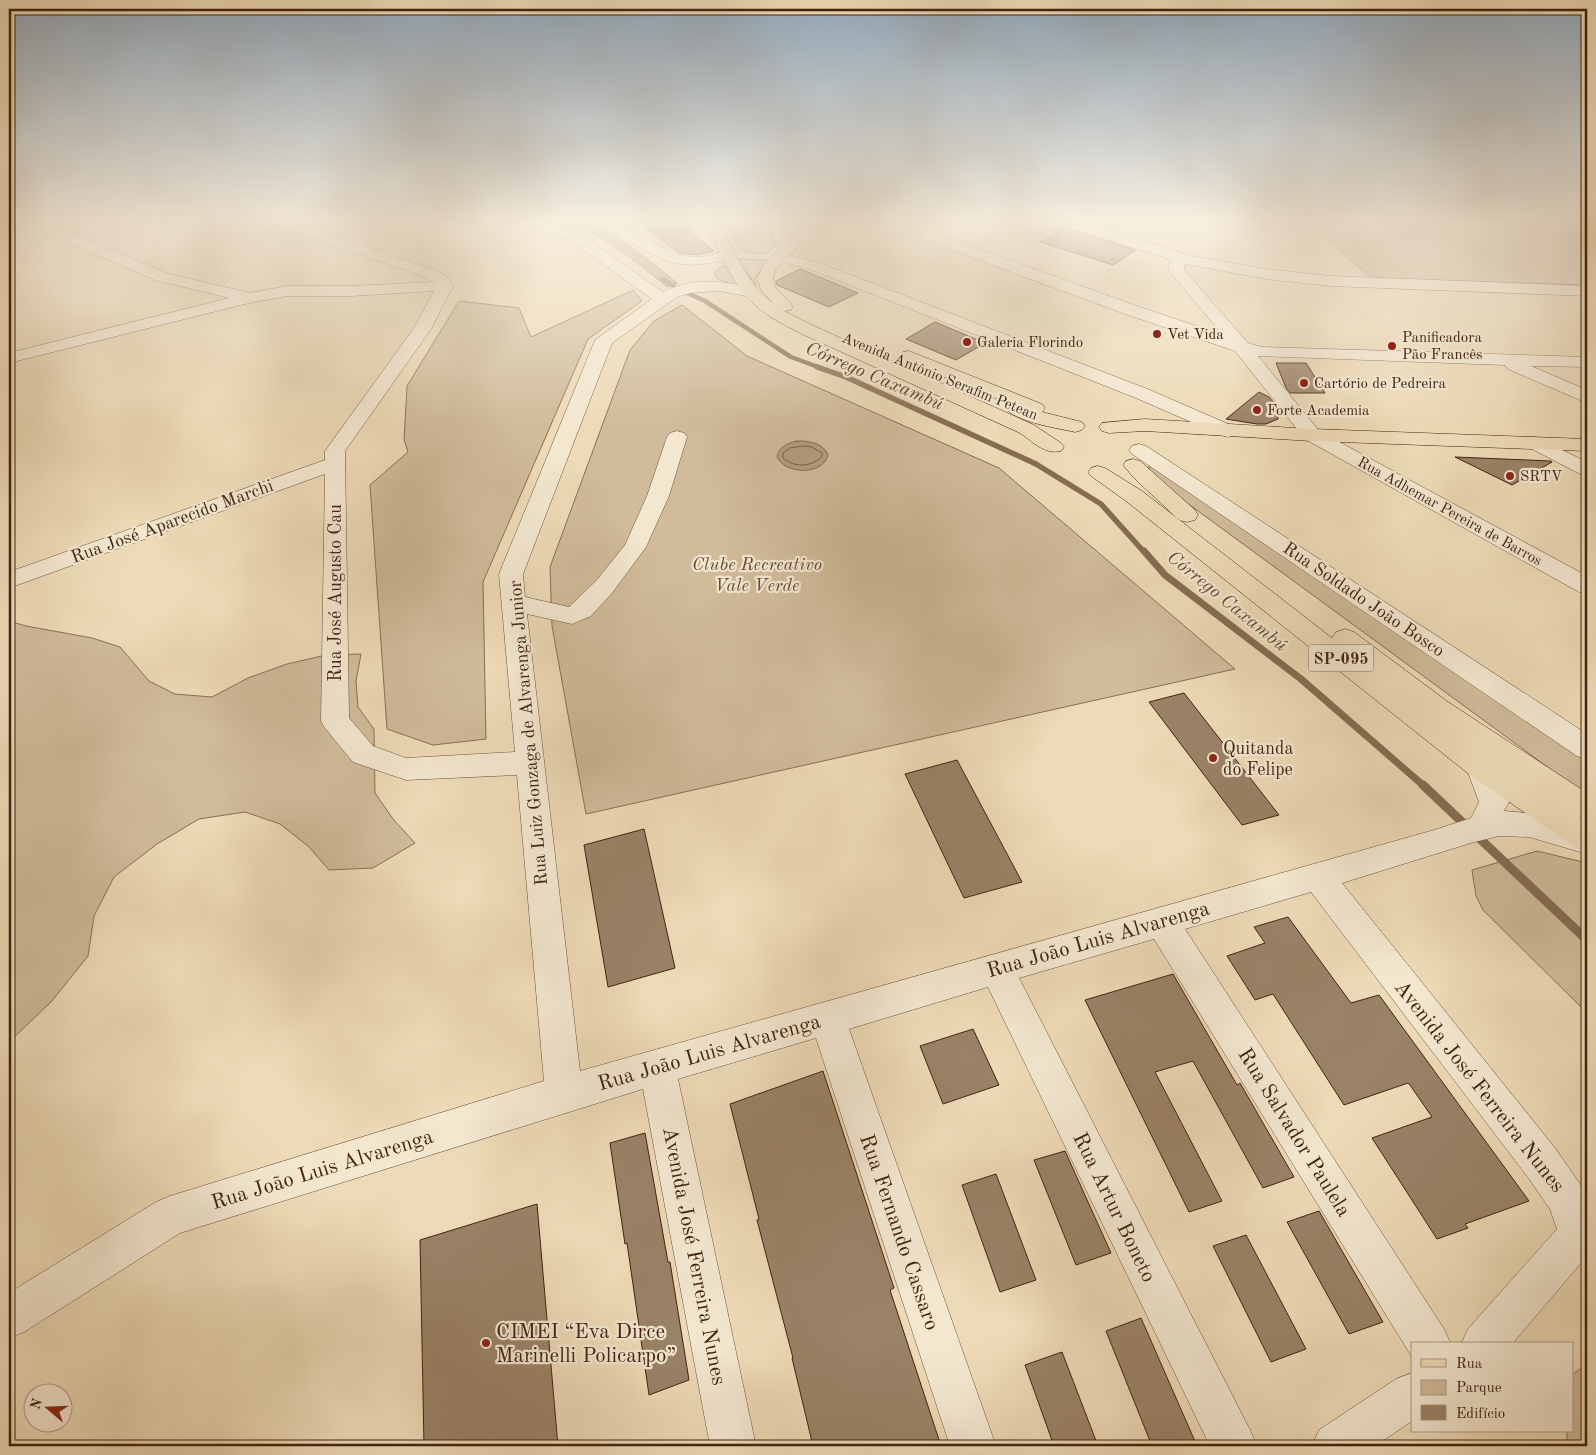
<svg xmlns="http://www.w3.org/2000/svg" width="1596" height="1455" font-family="'Old Standard TT',serif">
<rect width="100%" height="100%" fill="#eddab6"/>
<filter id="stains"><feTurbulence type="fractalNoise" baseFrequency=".004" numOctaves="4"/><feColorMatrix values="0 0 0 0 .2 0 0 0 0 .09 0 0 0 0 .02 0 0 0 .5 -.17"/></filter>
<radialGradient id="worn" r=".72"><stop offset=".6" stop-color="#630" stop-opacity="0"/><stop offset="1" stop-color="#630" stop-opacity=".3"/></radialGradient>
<path fill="#d0bb9a" stroke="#886f56" d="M722,221h44l10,23c-5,14 -24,10 -35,6z
M780,221h31l-22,20z
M1307,221h280v64l-216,-7z
M739,259l29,1 -13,18 1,8 -18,-26z
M723,266h4l12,21 -21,-8 -4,-6z
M633,290l9,11 -54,38 -105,243 3,157 -53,6 -46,-16 -17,-244 38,-33 -4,-12 3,-54 52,-85 60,7 12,29z
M682,305l65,51 252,112 236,201 -649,145 -34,-188 -2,-59 80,-217 24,-29z
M1147,460l440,295v41l-419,-307 -18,-18z
M9,621l17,5 66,12 28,9 29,34 26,13 37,3 36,-19 39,-14 39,-9 35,-1 -5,27 2,26 16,22 1,64 18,26 22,24 -42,25 -44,2 -21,-24 -28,-22 -35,-12 -46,7 -42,25 -43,33 -20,39 -6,40 -37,46 -42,40z
M1537,851l50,12v150l-104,-103 -7,-14 -4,-26z
M1587,1367v79h-20v-15h5v-56l8,-6z"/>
<path fill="#b39c7e" stroke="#856c52" d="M563,221c43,0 81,36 114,62l-10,4c-32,-27 -64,-53 -104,-66z
M796,441c13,0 25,1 32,13 -3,22 -45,21 -51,2 3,-10 10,-12 19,-15z"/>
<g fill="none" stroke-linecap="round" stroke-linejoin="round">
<path stroke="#7a6048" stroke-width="1" d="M804,446l8,1 10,6v4c-12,10 -27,11 -39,1v-5l7,-5z"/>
<path stroke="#856c52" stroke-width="4.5" d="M663,279l13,9 29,13 86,56 30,11"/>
<path stroke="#856c52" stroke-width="5.5" d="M817,367l29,10 190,87 65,40 44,49"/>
<path stroke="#856c52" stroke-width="7" d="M1144,551l21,24 136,104 123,107"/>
<path stroke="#856c52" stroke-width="9" d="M1423,785l164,155"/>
</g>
<path fill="#9a8267" stroke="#412311" d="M677,221l9,7 28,23 -17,4 -18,-2 -32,-25z
M1066,228l70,22 -23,15 -73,-23z
M800,269l58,24 -29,14 -52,-22 -1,-4z
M935,322l50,21 -29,17 -50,-21z
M1276,363h30l19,30h-35l-4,-5z
M1259,392l10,5 10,12 -1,10 -12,5h-9l-31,-5z
M1455,457l96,4 1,1 -40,23z
M1184,693l95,122 -37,10 -93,-123z
M957,760l65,122 -58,16 -59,-124z
M644,829l31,139 -67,19 -24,-142z
M1288,917l63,86 28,-8 150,206 -64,23 3,4 -31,11 -65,-101 60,-21 -22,-32 -2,-2 -64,22 -71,-111 -18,6 -28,-44 38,-13 -11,-16z
M1173,974l64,111 3,-2 54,94 -31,11 -70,-127 -38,11 67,129 -33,11 -104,-212z
M973,1029l26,56 -56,19 -23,-58z
M823,1071l71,217 -4,2 51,156h-128l-21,-88h1l-36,-138 2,-1 -29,-115z
M645,1133l23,129h2l19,118 -40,15 -22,-152 -2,1 -15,-101z
M1065,1151l46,102 -35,12 -42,-105z
M996,1174l40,106 -36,12 -38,-107z
M537,1204l21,242h-134l-4,-206z
M1319,1211l64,111 -34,12 -62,-112z
M1246,1235l60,114 -35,13 -58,-116z
M1141,1318l56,128h-45l-46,-115z
M1062,1352l36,94h-44l-29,-81z"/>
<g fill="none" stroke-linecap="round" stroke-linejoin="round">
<g stroke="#6c513a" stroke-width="1">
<path id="minor" d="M37,221h21l-5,4 113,48 84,20 37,-7h64l83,-4 -14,-7 -149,-51 -2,-3h22l141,48 13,6 8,11 -22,43 -86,122 4,267 24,28 33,12 109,-6 -16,-178 96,-234 57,-41 -80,-57 -50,-18 -2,-3h21l41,15 81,56c30,-15 63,-11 94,-3l2,3 -2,3 -6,2 -32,-6 -29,2 -13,4 -65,46 -89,231 2,23 44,10 27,-26 29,-36 22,-49 20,-59 3,-4 7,-2 7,2 3,4 -18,59 -23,51 -34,46 -21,23 -19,8 -45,-10 53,457 854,-241 37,-12 8,-16 -13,-35 4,-8 10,-3 10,3 19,43 -5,9 35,3 48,14v26l-58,-17 -30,-1 -28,7 -129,40 213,265 25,36 7,18v54l-75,88h-51l7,-15 89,-100 -7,-20 -23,-33 -216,-284 -126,37 259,400 7,15h-39v13l-258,-418 -135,39 231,452 7,16h-47l-222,-459 -139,42 147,417h-46l-134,-408 -138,41 78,367h-46l-67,-357 -463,144 -156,99 -15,6v-45l147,-91 14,-6 374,-115 -27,-306 -111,5 -53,-18 -28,-34 -4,-7 4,-247 -316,114v-16l316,-112v-9l89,-123 20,-37 -83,5h-64l-38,7 -240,60v-10l220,-55 -74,-18 -115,-50 -31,11v-9z
M592,221h20l66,34c9,2 19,3 29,1 9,-2 17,-6 25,-4l3,3 -3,3c-56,15 -65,4 -113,-22 -8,-5 -21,-8 -27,-15z
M812,221h16l-39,34 33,9 328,126 85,37 3,4 -3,4 -7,2 -7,-2 -85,-37 -324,-128 -38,-10 -3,-3 3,-3 7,-1 -2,-2 3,-3z
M879,221h21l237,85 86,29 -53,-63 -2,-6 4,-6 -112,-36 -2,-3h22l107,34 79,14 65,7 256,10v10l-256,-10 -65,-7 -80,-15 -2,2 1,5 63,72 14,4 325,10v10l-56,-1 56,24v13l-79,-34 -3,-4 -247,-9 61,75 268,145v18l-8,-2 -274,-153 -70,-88 -110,-37 -244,-90z
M1535,437l52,25v14l-7,-2 -52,-27 -3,-4 3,-4z
M1139,444l7,2 441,288v25l-10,-3 -445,-302 -3,-4 3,-4z
M1412,1373v48l-37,25h-63l7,-16 77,-51z"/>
</g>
<g stroke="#412311" stroke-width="1">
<path id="major" d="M703,221h14c18,28 29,63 56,82l-12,-13 -4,-12 8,-15 14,-13 -13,-29h14l15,30 -19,18 -3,9 3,10 17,18 -2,4 -7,1 30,15 220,99 27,18 3,4 -3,4c-16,4 -28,-9 -41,-18l-218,-99c-17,-9 -35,-17 -49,-31 -23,-21 -34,-55 -50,-82z
M909,351l133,53 3,4 -3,4 40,10 3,4 -3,4 -7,2c-18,-4 -60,-10 -71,-25l3,-4 -104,-43 -3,-4 3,-4z
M1145,419l167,10 275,10v12l-275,-10 -167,-10 -36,2 -7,-2 -3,-4 3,-4z
M1133,459l7,2 55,49 3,5 -3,5 -8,2 -8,-2 -45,-42 -11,-13 3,-4z
M1098,466l7,2 37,23 190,147 4,-6 9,-3 9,3 94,70 139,91v27l-8,-3 8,6v29l-11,-4 -106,-73 -344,-274 -35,-25 -3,-4 3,-4z"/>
</g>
<use href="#minor" fill="#f3e7d0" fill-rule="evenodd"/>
<use href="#major" fill="#eddab6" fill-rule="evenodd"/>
</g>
<linearGradient id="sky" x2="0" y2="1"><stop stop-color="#93aabe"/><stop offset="0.52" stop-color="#f7eede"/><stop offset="1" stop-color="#f7eede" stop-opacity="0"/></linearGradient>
<rect width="1596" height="425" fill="url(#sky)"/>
<g fill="#8f2418" stroke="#f3e7d0" stroke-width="2">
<circle cx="1157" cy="334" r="5"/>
<circle cx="967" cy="342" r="5"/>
<circle cx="1392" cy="346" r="5"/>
<circle cx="1304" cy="383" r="5"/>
<circle cx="1257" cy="410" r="5"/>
<circle cx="1510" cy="476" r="5"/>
<circle cx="1213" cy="758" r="5"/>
<circle cx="486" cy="1343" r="5"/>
</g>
<g text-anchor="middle" stroke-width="4.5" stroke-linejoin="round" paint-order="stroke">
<g font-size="15" fill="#412311" stroke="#f3e7d0" text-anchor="start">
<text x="1167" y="339">Vet Vida</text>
<text x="1402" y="342">Panificadora<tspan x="1402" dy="17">Pão Francês</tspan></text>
<text x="977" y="347">Galeria Florindo</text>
<text x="1314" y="388">Cartório de Pedreira</text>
<text x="1267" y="415">Forte Academia</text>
<text x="1520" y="481">SRTV</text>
</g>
<g font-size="15" fill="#412311" stroke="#f3e7d0">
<text transform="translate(940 376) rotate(22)" y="5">Avenida Antônio Serafim Petean</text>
<text transform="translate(1450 511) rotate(29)" y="5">Rua Adhemar Pereira de Barros</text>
</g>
<rect fill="#f3e7d0" stroke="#765e4a" stroke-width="1" x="1308.5" y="644.5" width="65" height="27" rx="4"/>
<g font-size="16" font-weight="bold" fill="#412311">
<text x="1341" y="664">SP-095</text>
</g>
<g font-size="18" fill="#412311" stroke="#f3e7d0">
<text transform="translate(172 521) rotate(-20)" y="6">Rua José Aparecido Marchi</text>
<text transform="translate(335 593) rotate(-90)" y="6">Rua José Augusto Cau</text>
<text transform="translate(1364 599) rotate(34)" y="6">Rua Soldado João Bosco</text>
<text transform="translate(528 733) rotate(-95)" y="6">Rua Luiz Gonzaga de Alvarenga Junior</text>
</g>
<g font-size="18" font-style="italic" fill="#654933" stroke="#f3e7d0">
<text x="757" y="570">Clube Recreativo<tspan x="757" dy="21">Vale Verde</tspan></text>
</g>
<g font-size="18" fill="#412311" stroke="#f3e7d0" text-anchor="start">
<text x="1223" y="754">Quitanda<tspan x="1223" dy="21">do Felipe</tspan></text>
</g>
<g font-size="19" font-style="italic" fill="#634732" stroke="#f3e7d0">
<text transform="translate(875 375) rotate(23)" y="7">Córrego Caxambú</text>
<text transform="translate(1228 600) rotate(39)" y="7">Córrego Caxambú</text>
</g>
<g font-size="21" fill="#412311" stroke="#f3e7d0">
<text transform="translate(1098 939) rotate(-16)" y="7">Rua João Luis Alvarenga</text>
<text transform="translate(709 1052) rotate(-16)" y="7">Rua João Luis Alvarenga</text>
<text transform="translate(1480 1086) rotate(52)" y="7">Avenida José Ferreira Nunes</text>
<text transform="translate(1295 1132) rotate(58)" y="7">Rua Salvador Paulela</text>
<text transform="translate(322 1169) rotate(-17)" y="7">Rua João Luis Alvarenga</text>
<text transform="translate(1115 1207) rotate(64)" y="7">Rua Artur Boneto</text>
<text transform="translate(900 1232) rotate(71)" y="7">Rua Fernando Cassaro</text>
<text transform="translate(695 1256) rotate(79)" y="7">Avenida José Ferreira Nunes</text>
</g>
<g font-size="21" fill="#412311" stroke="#f3e7d0" text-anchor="start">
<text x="496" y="1338">CIMEI “Eva Dirce<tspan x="496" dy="24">Marinelli Policarpo”</tspan></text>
</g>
</g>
<rect width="1596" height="1455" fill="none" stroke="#eddab6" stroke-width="30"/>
<rect x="10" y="10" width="1576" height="1435" fill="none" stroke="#412311" stroke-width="2.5"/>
<rect x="15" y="15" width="1566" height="1425" fill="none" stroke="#412311"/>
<rect x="1411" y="1342" width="162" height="90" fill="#f3e7d0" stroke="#ac9984"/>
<rect x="1421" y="1359" width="25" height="8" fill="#eddab6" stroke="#ac9984"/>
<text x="1456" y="1368" font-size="15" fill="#412311">Rua</text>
<rect x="1421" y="1380" width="25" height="15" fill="#d0bb9a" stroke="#ac9984"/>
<text x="1456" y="1392" font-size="15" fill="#412311">Parque</text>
<rect x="1421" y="1405" width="25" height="15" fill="#9a8267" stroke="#ac9984"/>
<text x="1456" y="1418" font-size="15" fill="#412311">Edifício</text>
<g transform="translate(48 1408) rotate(289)"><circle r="24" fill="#f3e7d0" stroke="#ac9984"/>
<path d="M0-4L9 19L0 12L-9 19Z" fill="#8f2418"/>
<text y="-8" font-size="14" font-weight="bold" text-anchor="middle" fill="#412311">N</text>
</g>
<rect width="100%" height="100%" filter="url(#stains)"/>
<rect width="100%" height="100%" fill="url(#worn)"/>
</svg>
